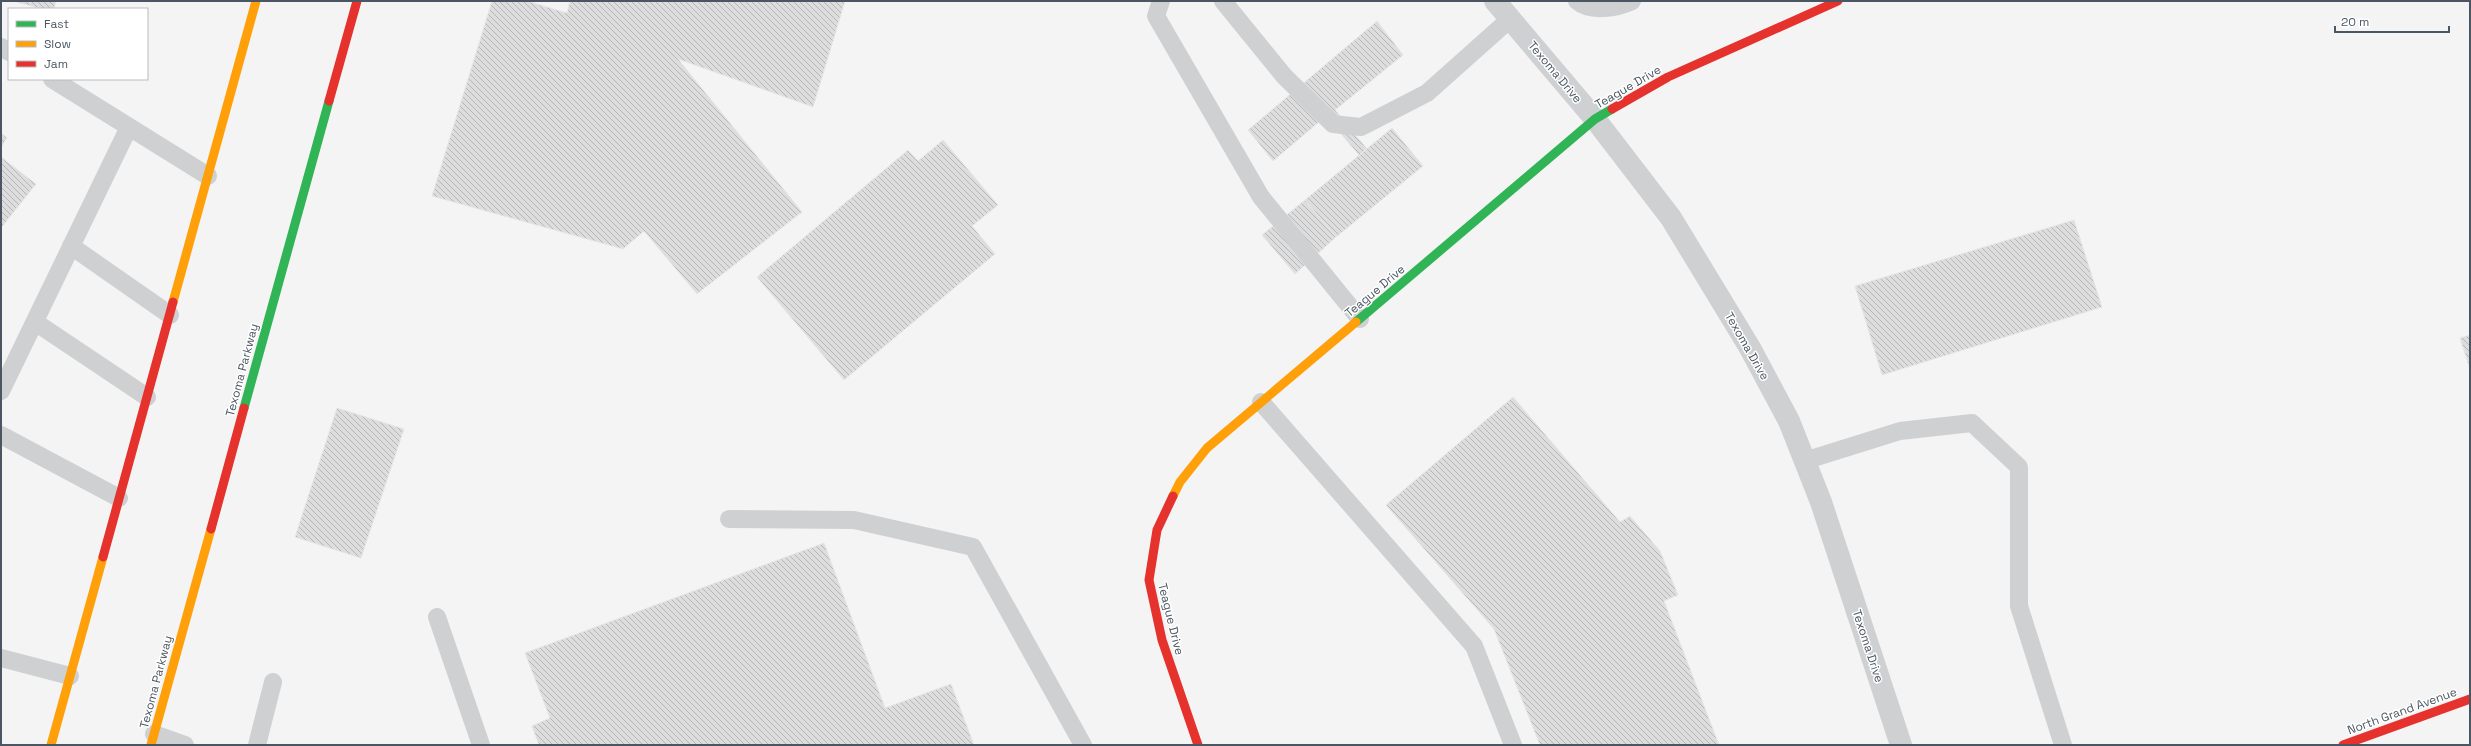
<svg xmlns="http://www.w3.org/2000/svg" width="2471" height="746" font-family="'Space Grotesk',sans-serif">
<defs>
<pattern id="building-back-hatch" width="6" height="6" patternUnits="userSpaceOnUse"><rect width="6" height="6" fill="#ddddde"/><path d="M-1 5l2 2M0 0l6 6M5-1l2 2" fill="none" stroke="#b5b6b7"/></pattern>
</defs>
<rect width="100%" height="100%" fill="#f4f4f4"/>
<path fill="url(#building-back-hatch)" stroke="#e5e6e7" d="M13,1h43l-2,8h-12z
M492,1h35l40,12 3,-12h275l-32,106 -135,-48 124,153 -105,82 -53,-63 -21,18 -191,-53z
M1377,21l26,34 -68,55 32,39 -8,6 -33,-39 -53,45 -25,-31z
M1392,128l31,38 -87,71 -31,-37z
M1,133l6,5 -6,9z
M943,140l55,65 -26,21 23,28 -151,126 -87,-103 151,-127 10,11z
M1,157l35,27 -35,44z
M1305,200l31,37 -41,37 -33,-39z
M2074,220l28,87 -220,68 -27,-89z
M2470,335v34l-10,-31z
M1513,397l107,125 10,-6 30,35 18,44 -14,6 55,144h-179l-46,-116 -108,-124z
M337,408l67,21 -43,129 -66,-21z
M824,543l61,165 66,-24 23,61h-435l-7,-19 18,-8 -25,-65z"/>
<g fill="none" stroke-linecap="round" stroke-linejoin="round">
<path stroke="#ced0d2" stroke-width="18" d="M1161,1l-5,15 105,181 99,122
M1223,1l61,75 49,48 28,3 66,-34 83,-74
M1577,1c14,12 40,7 55,0
M1,47l8,5
M52,79l156,97
M71,246l99,69
M35,322l112,75
M1,391l128,-264
M1261,402l213,244 39,99
M1,435l118,63
M1804,461l96,-30 72,-8 47,44v139l44,139
M729,519l125,1 119,27 110,198
M437,617l44,128
M1,658l69,18
M154,734l31,11
M257,745l16,-63"/>
<path stroke="#ced0d2" stroke-width="22" d="M1495,1l100,118 76,99 79,130 39,73 32,81 80,243"/>
<path stroke="#30b455" stroke-width="9" d="M1356,322l239,-203 17,-10
M244,408l85,-307"/>
<path stroke="#ff9f0a" stroke-width="9" d="M173,302l83,-301
M1173,496l7,-14 27,-34 149,-126
M51,745l52,-188
M151,745l60,-216"/>
<path stroke="#e5322d" stroke-width="9" d="M329,101l28,-100
M1612,109l56,-32 170,-76
M1173,496l-16,34 -8,50 13,60 36,105
M211,529l33,-121
M103,557l70,-255
M2343,745l127,-46"/>
</g>
<g text-anchor="middle" stroke-width="3" stroke-linejoin="round" paint-order="stroke">
<g font-size="12" fill="#4a5661" stroke="#fff">
<text transform="translate(1555 72) rotate(50)" y="4">Texoma Drive</text>
<text transform="translate(1628 87) rotate(-30)" y="4">Teague Drive</text>
<text transform="translate(1375 291) rotate(-40)" y="4">Teague Drive</text>
<text transform="translate(1747 346) rotate(60)" y="4">Texoma Drive</text>
<text transform="translate(242 370) rotate(-75)" y="4">Texoma Parkway</text>
<text transform="translate(1171 619) rotate(76)" y="4">Teague Drive</text>
<text transform="translate(1868 646) rotate(72)" y="4">Texoma Drive</text>
<text transform="translate(156 682) rotate(-75)" y="4">Texoma Parkway</text>
<text transform="translate(2402 711) rotate(-20)" y="4">North Grand Avenue</text>
</g>
</g>
<rect width="2471" height="746" fill="none" stroke="#4a5661" stroke-width="4"/>
<rect x="8" y="8" width="140" height="72" fill="#ffffff" stroke="#b7bbc0"/>
<rect x="16" y="21" width="20" height="6" fill="#30b455" stroke="#b7bbc0"/>
<text x="44" y="28" font-size="12" fill="#4a5661">Fast</text>
<rect x="16" y="41" width="20" height="6" fill="#ff9f0a" stroke="#b7bbc0"/>
<text x="44" y="48" font-size="12" fill="#4a5661">Slow</text>
<rect x="16" y="61" width="20" height="6" fill="#e5322d" stroke="#b7bbc0"/>
<text x="44" y="68" font-size="12" fill="#4a5661">Jam</text>
<path d="M2335 26v6h114v-6" fill="none" stroke="#4a5661" stroke-width="2"/>
<text x="2341" y="26" font-size="12" fill="#4a5661" stroke="#ffffff" stroke-width="3" paint-order="stroke">20 m</text>
</svg>
